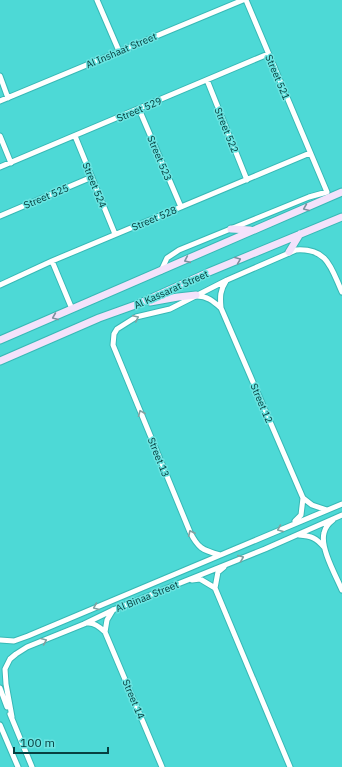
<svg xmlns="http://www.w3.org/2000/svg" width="342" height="767" font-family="'IBM Plex Sans',sans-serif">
<rect width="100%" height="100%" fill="#6ae4e1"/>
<path fill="#4dd9d6" d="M0,0h342v767h-342z"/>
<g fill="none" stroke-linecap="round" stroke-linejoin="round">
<g stroke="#37b9b6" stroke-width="7">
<path id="street" d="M97,0l22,51
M0,76l8,22
M207,80l40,100
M0,101l243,-101
M139,109l42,98
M0,136l11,27
M75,136l40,98
M0,167l268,-113
M0,216l92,-39
M52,261l20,48
M161,271l6,-13 12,-8 130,-53 18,-5 -81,-192
M226,281c-6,9 -6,16 -5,27l82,190 -2,17 -6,6
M0,285l52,-24 258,-108
M197,296c10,0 16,5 24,12
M303,498l9,7 15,5
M333,520c-4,3 -8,8 -9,13 -4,15 12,43 18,57
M299,535c13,1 17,3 25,12
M220,555c-18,-5 -22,-7 -30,-23l-77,-187 1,-11 3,-5 19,-12 34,-8 57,-29 69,-30c32,-2 35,18 46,42
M224,567l-6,5 -3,16 75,179
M192,580l8,-1 15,9
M87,623c7,-1 13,4 18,9l57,135
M105,632l2,-12 6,-10
M0,640l14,1 14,-5 314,-132
M0,688l7,19
M10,714l22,53
M12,717l-6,-33 -1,-15 5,-10 6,-5 11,-7 57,-23 29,-14 152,-61 77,-34
M0,725l18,42"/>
</g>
<g stroke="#37b9b6" stroke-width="9">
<path id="secondary" d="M231,229l19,1
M289,252l11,-18
M150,302l28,-5 18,-2
M0,340l342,-148
M0,361l99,-43 39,-14 71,-32 133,-55"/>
</g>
<use href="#street" stroke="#fff" stroke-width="5"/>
<use href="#secondary" stroke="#f3e2fb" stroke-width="7"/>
</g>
<defs><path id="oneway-chevron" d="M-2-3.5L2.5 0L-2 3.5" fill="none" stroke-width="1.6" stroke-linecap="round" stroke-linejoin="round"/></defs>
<g stroke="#7d919e">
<use href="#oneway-chevron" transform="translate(306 208) rotate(157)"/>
<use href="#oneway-chevron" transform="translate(187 260) rotate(156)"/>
<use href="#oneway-chevron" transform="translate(238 260) rotate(-23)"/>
<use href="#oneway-chevron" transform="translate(55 317) rotate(157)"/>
</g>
<g stroke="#83a0a0">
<use href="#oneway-chevron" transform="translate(136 318) rotate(-25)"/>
<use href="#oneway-chevron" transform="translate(141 413) rotate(-112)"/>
<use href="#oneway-chevron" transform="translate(280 529) rotate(157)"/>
<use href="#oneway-chevron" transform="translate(191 533) rotate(-115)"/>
<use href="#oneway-chevron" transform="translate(241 558) rotate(-22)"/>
<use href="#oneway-chevron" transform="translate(96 607) rotate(157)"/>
<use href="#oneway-chevron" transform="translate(44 641) rotate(-22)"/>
</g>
<g text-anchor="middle" stroke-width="3" stroke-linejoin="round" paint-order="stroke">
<g font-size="10" fill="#074040" stroke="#6ae4e1">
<text transform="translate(121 50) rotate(-23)" y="4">Al Inshaat Street</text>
<text transform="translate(278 77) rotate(67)" y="4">Street 521</text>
<text transform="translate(139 109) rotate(-23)" y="4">Street 529</text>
<text transform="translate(227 130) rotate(68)" y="4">Street 522</text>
<text transform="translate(160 158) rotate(67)" y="4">Street 523</text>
<text transform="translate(95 185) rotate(68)" y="4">Street 524</text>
<text transform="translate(46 196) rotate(-23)" y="4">Street 525</text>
<text transform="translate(154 218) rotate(-23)" y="4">Street 528</text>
<text transform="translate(171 289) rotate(-24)" y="4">Al Kassarat Street</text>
<text transform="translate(262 403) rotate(67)" y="4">Street 12</text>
<text transform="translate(159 457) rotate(68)" y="4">Street 13</text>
<text transform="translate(147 596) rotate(-22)" y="4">Al Binaa Street</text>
<text transform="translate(134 699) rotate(67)" y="4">Street 14</text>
</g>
</g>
<path d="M14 747v6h94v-6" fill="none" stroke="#074040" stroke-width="2"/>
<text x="20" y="747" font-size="12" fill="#074040" stroke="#6ae4e1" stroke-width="3" paint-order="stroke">100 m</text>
</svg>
